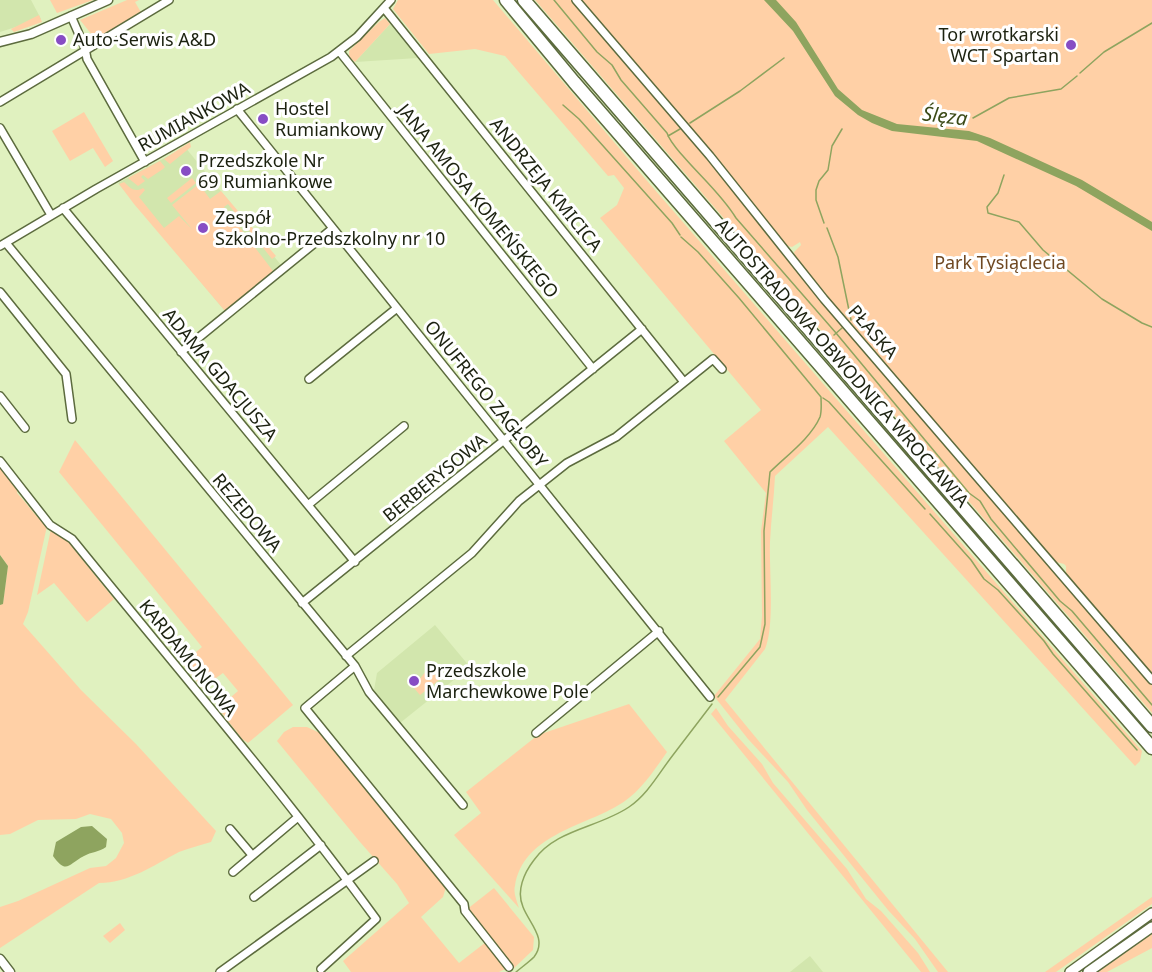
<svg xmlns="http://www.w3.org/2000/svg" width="1152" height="972" font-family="'Noto Sans',sans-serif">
<rect width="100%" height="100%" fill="#e0f1bf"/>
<path fill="#d2e6ad" d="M0,0h31l10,19 -41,13z
M390,24l28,34 -63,4z
M185,147l96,118 -56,46 -107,-128z
M435,625l35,42 -70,56 -26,-33 3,-17z
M810,956l13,16h-33z"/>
<path fill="#ffd0a6" d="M50,0h43l-36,13z
M127,0h12l-4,2 7,12 -45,27 -17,-21z
M398,0h95l149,175 500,576 -2,10 -5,5 -307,-339 -53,49c-1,22 -4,44 -5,66 -1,28 5,83 -5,107l-40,51 223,272h-10l-23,-33 -27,-29 -81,-100 -19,-28 -40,-43 -34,-43 46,-57 2,-23 -1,-85 5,-38 -42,-52 37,-31 -161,-192 17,-13 7,-17 -10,-13 -6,1 -103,-120 -30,-7 -46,5 -36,-45z
M535,0h37l44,51 516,608 20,25v29z
M580,0h572v675l-86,-101v-8l-2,-2 -8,-2 -260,-302 -2,-8 7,-7 -1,-3 -8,5 -8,-2 -90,-112z
M39,15l3,7 -28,10 -3,-3z
M385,18l5,6 -35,38 -6,-5v-6l30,-29z
M84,112l29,49 -8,6 -12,-19 -23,13 -18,-30z
M190,142l1,5 -21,17 -6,-5z
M160,161l5,6 -2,2 -15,10 -5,-4 -2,2 4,4 -7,5 -10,-8z
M192,178l4,5 -25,20 -4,-5z
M124,182c6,6 11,11 19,6l2,2 -6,7 25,31 15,-12 13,13 -20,-24 27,-21 11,15 11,-8 55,65 -4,3 -44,-55 -4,3 49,64 -48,40 -91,-107 -15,-20z
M75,440l218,265 -45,38 -6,-4 -24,-31 20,-17 -15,-18 -21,15 -21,-26h3l18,-15 -143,-175z
M0,464l18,25 -1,4c11,11 18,24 30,33l-19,86 -5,12 58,66 55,54 80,87 -5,11c-10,3 -22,6 -32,10 -25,13 -50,31 -80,31l-99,65v-41l18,-6 72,-33 16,-2 10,-8 8,-15 -2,-10 -11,-14 -21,-5 -14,5 -38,1 -28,14 -10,1v-230l3,-2 5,-37 -8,-11z
M51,529l14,9 49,61 -27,23 -33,-39 -17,12z
M427,670l5,1 7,9 -19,15 -7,-8z
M629,704l38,48c-14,20 -28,42 -50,54 -36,21 -94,30 -102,80 -2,6 2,16 4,22l-65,-73 27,-22 -15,-21 72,-57z
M716,708l12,18 34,38 11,19 74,86 19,30 15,12 15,17 22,25 12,19h-9l-210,-258z
M293,727h14l15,7 124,153 -3,10 -22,20 38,46 27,-21 19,27 -6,3h-148l-8,-11 66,-58 -12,-19 -37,-42 -83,-101 7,-9z
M494,888l40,49 -1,13 -20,19 -47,-59z
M1152,897v7l-96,68h-11z
M1152,918v4l-68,48 -8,2z
M120,923l5,7 -15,13 -7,-7z
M1152,934v14l-45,24h-9z"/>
<path fill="#8ea45f" d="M764,0h12l20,22 42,67 24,21 35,14 72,7 21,7 92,42 70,42v9l-76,-45 -99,-45 -85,-10 -20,-8 -14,-8 -23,-19 -42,-65z
M0,555l8,11 -5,38 -3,1z
M92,826l15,13 -1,8c-7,5 -15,5 -22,9 -16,8 -17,19 -31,0l3,-14 25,-15z"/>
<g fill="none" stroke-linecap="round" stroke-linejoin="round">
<path stroke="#8ea45f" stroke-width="1.5" d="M554,0l43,52 15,13 9,15 46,53c3,9 10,16 16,23 18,21 39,39 53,62l100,115 133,160 11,8 11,18 69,82 12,10 80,94
M1080,73l24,-21 48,-29
M563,105l16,14 93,104 8,12
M973,118l36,-20 52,-9 16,-13
M690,123l50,-32 44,-33
M668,136l12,-7
M1004,175l-6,18 -11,14 1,6 31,9 24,28 59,49 40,24 10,4
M824,223l-8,-23v-10l3,-9 9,-11 4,-24 10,-17
M827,228l11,29 13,63
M681,237l17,15 41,46 82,99c0,6 1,14 -1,20 -9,21 -34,39 -50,55l-6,59 1,93 -5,23 -42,50
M834,335l8,-7
M823,398l6,4 96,107
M930,514l41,46 13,19 14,11 46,51 9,13 84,96
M516,972c6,-5 13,-10 18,-15 14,-18 -5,-34 -11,-50 -7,-16 1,-34 11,-47 22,-31 64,-32 95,-53 19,-13 30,-34 44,-52 13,-17 26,-34 39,-51"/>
<g stroke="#5c6b3e" stroke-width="10">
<path id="minor" d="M576,0l134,156 114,143 328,381
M384,8l300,374
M71,16l14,32 2,11 58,103
M339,51l254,318
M0,102l169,-102
M237,109l473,588
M0,128l51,87
M63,208l292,354
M6,243l349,423 14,26 94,113
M0,246l96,-57 235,-132 26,-20 34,-37
M0,292l66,82 6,45
M181,352l151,-123
M309,379l88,-71
M0,396l25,32
M0,461l50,64 22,14c102,126 208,249 304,380l-55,50
M308,505l96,-79
M302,603l340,-274
M346,656l126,-103 47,-52 48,-38 49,-26 97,-78 9,10
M355,666l-50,42 159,196 1,7 44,56
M536,733l123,-102
M230,829l22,26
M233,872l65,-55
M254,897l67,-52
M220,972l154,-111"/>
</g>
<g stroke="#5c6b3e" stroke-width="11">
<path id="tertiary" d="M0,42l31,-8 77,-34
M0,959l10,13"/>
</g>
<g stroke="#5c6b3e" stroke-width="12">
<path id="secondary" d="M1070,972l82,-59
M1088,972l64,-45"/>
</g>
<g stroke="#5c6b3e" stroke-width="15">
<path id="motorway" d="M506,0l68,82 578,666
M524,0l628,726"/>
</g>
<use href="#minor" stroke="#fff" stroke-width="7"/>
<use href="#tertiary" stroke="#fff" stroke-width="8"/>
<use href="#secondary" stroke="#fff" stroke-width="9"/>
<use href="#motorway" stroke="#fff" stroke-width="12"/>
</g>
<g fill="#874dc4" stroke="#fff" stroke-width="2">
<circle cx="61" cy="40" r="6"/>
<circle cx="1071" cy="45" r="6"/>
<circle cx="263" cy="119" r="6"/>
<circle cx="186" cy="171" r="6"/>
<circle cx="203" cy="228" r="6"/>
<circle cx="414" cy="681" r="6"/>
</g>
<g text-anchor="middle" stroke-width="6" stroke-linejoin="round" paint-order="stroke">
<g font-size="18" fill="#1c2210" stroke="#fff" text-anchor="start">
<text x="1059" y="41" text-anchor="end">Tor wrotkarski<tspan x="1059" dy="21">WCT Spartan</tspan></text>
<text x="73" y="46">Auto-Serwis A&amp;D</text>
<text x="275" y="115">Hostel<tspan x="275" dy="21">Rumiankowy</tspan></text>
<text x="198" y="167">Przedszkole Nr<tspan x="198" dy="21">69 Rumiankowe</tspan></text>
<text x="215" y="224">Zespół<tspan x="215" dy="21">Szkolno-Przedszkolny nr 10</tspan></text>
<text x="426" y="677">Przedszkole<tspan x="426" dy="21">Marchewkowe Pole</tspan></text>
</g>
<g font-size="18" fill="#1c2210" stroke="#fff">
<text transform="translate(194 117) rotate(-29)" y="6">RUMIANKOWA</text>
<text transform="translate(546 185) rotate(51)" y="6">ANDRZEJA KMICICA</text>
<text transform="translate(478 201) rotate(51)" y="6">JANA AMOSA KOMEŃSKIEGO</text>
<text transform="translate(873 332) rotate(49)" y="6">PŁASKA</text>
<text transform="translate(842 363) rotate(49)" y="6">AUTOSTRADOWA OBWODNICA WROCŁAWIA</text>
<text transform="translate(220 375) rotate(50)" y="6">ADAMA GDACJUSZA</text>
<text transform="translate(486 394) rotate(51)" y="6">ONUFREGO ZAGŁOBY</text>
<text transform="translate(435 478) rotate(-39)" y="6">BERBERYSOWA</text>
<text transform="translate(247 513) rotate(50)" y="6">REZEDOWA</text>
<text transform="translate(188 658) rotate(51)" y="6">KARDAMONOWA</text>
</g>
<g font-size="18" fill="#6f4821" stroke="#fff">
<text x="1000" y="269">Park Tysiąclecia</text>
</g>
<g font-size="20" font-style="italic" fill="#3b4a17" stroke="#fff">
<text transform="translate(945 116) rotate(7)" y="7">Ślęza</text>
</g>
</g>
</svg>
